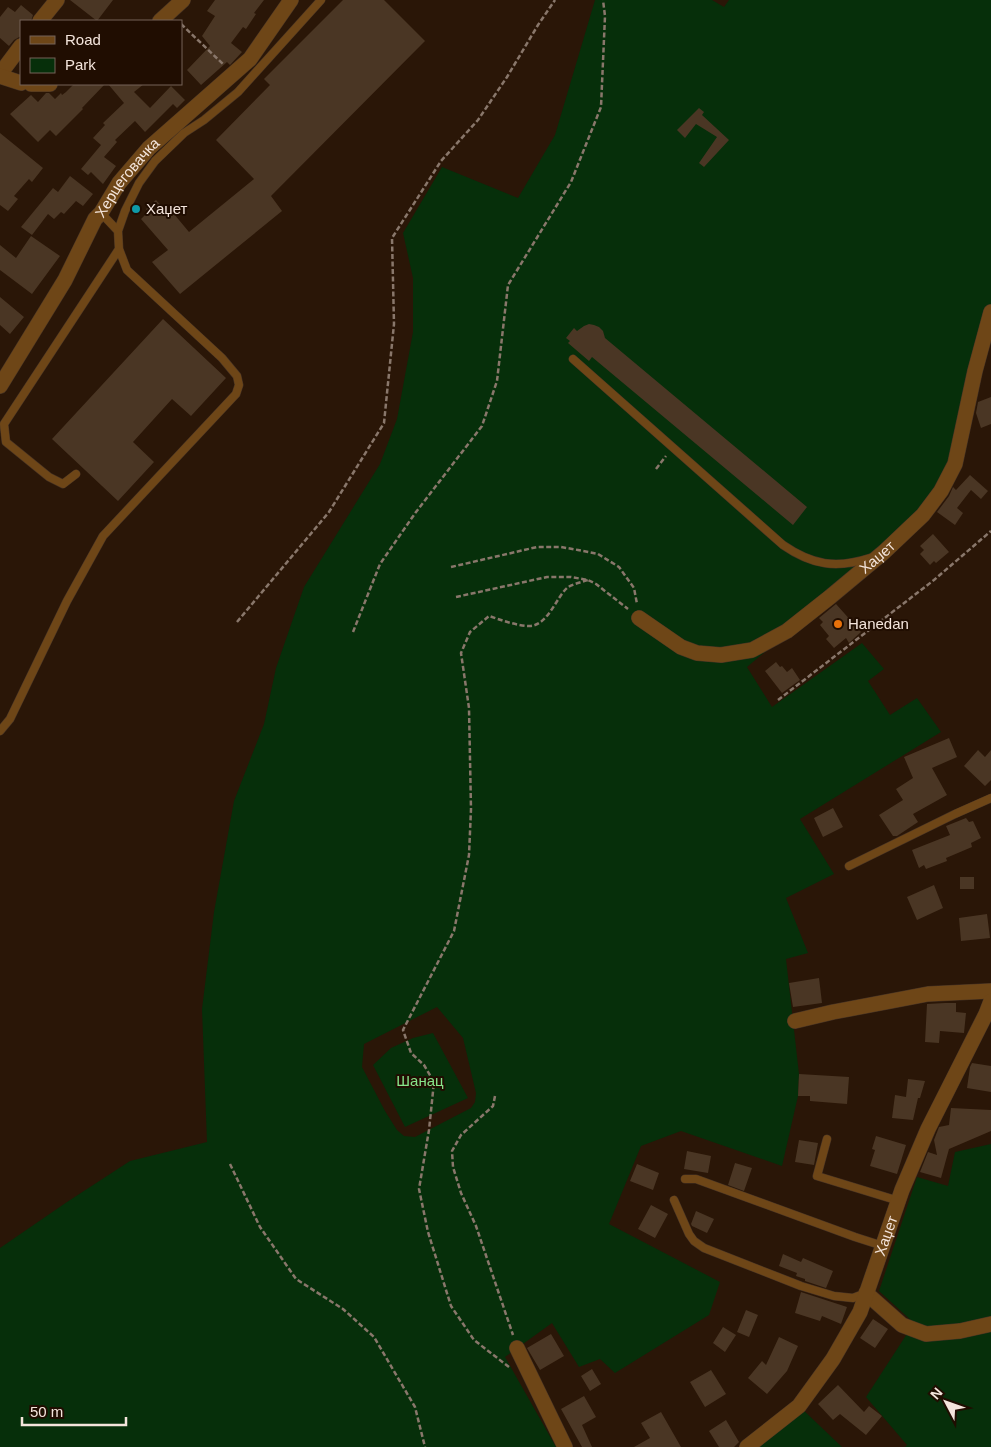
<svg xmlns="http://www.w3.org/2000/svg" width="991" height="1447" font-family="Helvetica,sans-serif">
<rect width="100%" height="100%" fill="#2a1607"/>
<path fill="#062f0a" fill-rule="evenodd" d="M595,0h117l12,7 5,-7h262v312l-36,152 -71,88 -137,115 25,40 90,-64 22,26 -16,12 22,34 27,-17 24,34 -141,87 34,55 -48,24 22,55 -22,6 13,115 -1,22 -16,70 -101,-35 -40,15 -32,78 111,58 -11,33 -94,58 -15,-14 -21,8 -27,-44 -47,34 51,90h-556v-199l67,-46 63,-41 77,-19 -5,-133 12,-97 20,-111 30,-77 12,-56 28,-81 76,-123 17,-45 16,-87v-54l-10,-45 39,-66 76,31 37,-63zM437,1007l26,31 13,55 -1,9 -4,6 -56,29 -11,-1 -7,-6 -12,-19 -23,-44 2,-23z
M433,1033l35,65 -63,29 -32,-62 18,-17 22,-10z
M991,1144v303h-86l2,-2 -41,-48 48,-74 -35,-32 38,-114 31,9 7,-34z
M799,1406l43,41h-95z"/>
<path fill="#4a3624" d="M70,0h43l-16,21z
M215,0h49l-10,13 2,1 -10,15 -3,-2 -12,16 11,9 -12,13 -3,-3 -26,23 -14,-15 23,-24 -8,-10 13,-20 -8,-5z
M343,0h41l41,41 -154,155 11,15 -102,83 -28,-32 16,-12 -27,-31 7,-7 -2,-3 10,-9 10,11 3,-3 20,24 65,-53 -38,-39 54,-55 -6,-6z
M21,5l12,10 -2,6h-10v15l-7,4 -5,6 -9,-8v-21l8,-10 7,5z
M74,84h31l-23,24 1,1 -27,27 -6,-6 -12,12 -28,-28 21,-19 7,7 8,-9h3l6,6 6,-6 1,2 4,-3z
M108,84h36l-10,8 16,16 21,-22 14,14 -8,8 -4,-4 -28,28 -10,-11 -20,19 2,2 -13,15 12,9 -13,18 -12,-12 -3,3 -7,-6 20,-24 -8,-7 12,-13 -2,-2 21,-20z
M699,108l5,4 -2,3 27,25 -25,27 -5,-4 18,-26 -21,-13 -11,14 -8,-8z
M0,133l43,35 -11,14 -3,-3 -15,17 4,3 -10,12 -8,-6z
M70,176l23,18 -10,12 -7,-5 -12,13 -3,-2 -7,7 -6,-5 -16,21 -11,-8 32,-39 5,4z
M31,236l29,20 -28,38 -32,-24v-25l16,13z
M0,297l24,20 -14,17 -10,-9z
M163,319l63,59 -35,38 -19,-17 -39,43 21,20 -36,39 -66,-62z
M589,324l5,1 5,2 4,4 2,7 202,169 -14,18 -201,-168 -3,4 -21,-18 2,-2 -4,-3 8,-10 3,3 7,-5z
M991,397v27l-10,4 -5,-15 2,-11z
M970,475l18,16 -7,8 -10,-9 -14,18 6,5 -8,12 -18,-13 12,-16 4,-9 3,3z
M933,534l16,18 -13,11 -2,-2 -4,4 -10,-11 4,-4 -4,-4z
M836,604l25,28 -12,11 -3,-5 -12,10 -8,-9 3,-3 -9,-11 3,-3 -4,-4z
M776,662l4,5 2,-1 5,6 5,-4 8,12 -18,13 -17,-22z
M949,738l8,19 -25,11 15,27 -34,19 5,8 -21,14h-4l-14,-21 24,-15 -7,-11 17,-11 -9,-21z
M978,750l7,7 6,-7v30l-6,6 -21,-20z
M833,808l10,19 -20,10 -9,-19z
M966,818l3,4 4,-1 8,17 -10,5 1,4 -26,11 1,3 -21,8 -2,-4 -5,3 -7,-18 38,-15 -4,-9z
M960,877h14v12h-14z
M934,885l9,23 -26,12 -10,-23z
M987,914l3,24 -29,3 -2,-23z
M819,978l3,25 -29,4 -4,-24z
M945,1003h11v9l10,1 -2,20 -24,-2 -1,12 -14,-1 2,-38z
M972,1063l19,3v26l-24,-4 3,-21z
M799,1074l50,3 -2,27 -37,-3v-5h-12z
M908,1079l17,2 -5,17h-2l-5,22 -21,-2 3,-23 11,2z
M951,1108l40,2v21l-42,18 -8,29 -21,-6 8,-20 9,3 -3,-15 5,-13 10,-2z
M876,1136l30,9 -9,29 -27,-8 5,-16 -3,-1z
M799,1140l19,3 -4,22 -19,-3z
M687,1151l24,5 -3,17 -24,-4z
M735,1163l17,5 -8,23 -16,-6z
M637,1164l22,9 -6,17 -23,-9z
M651,1205l17,9 -13,24 -17,-9z
M696,1211l18,8 -7,14 -15,-7 -1,-2z
M783,1254l18,8 2,-4 30,13 -7,17 -21,-7v-2l-9,-3 1,-3 -18,-7z
M801,1292l46,15 -6,17 -19,-8 -2,5 -25,-8z
M746,1310l12,5 -9,22 -12,-5z
M873,1319l15,10 -13,19 -15,-10z
M723,1327l13,8 -11,17 -12,-9z
M551,1334l13,22 -24,14 -13,-22z
M779,1337l19,9 -11,25 -20,23 -19,-16 14,-17 4,4z
M592,1369l9,15 -11,7 -9,-15z
M711,1370l15,24 -21,13 -15,-25z
M838,1385l26,27 5,-6 13,10 -16,19 -26,-21 -7,6 -15,-16z
M584,1396l12,21 -14,8 10,22h-10l-21,-38z
M661,1412l20,35h-47l16,-9 -9,-15z
M726,1420l13,22 -5,5h-15l-10,-16z"/>
<g fill="none" stroke-linecap="round" stroke-linejoin="round">
<g stroke="#463325" stroke-width="9">
<path id="service" d="M118,231l7,-20 14,-28 16,-22 29,-28 20,-13 34,-28 83,-92
M573,359l210,186c29,20 53,24 87,13
M76,474l-13,10 -14,-7 -43,-35 -2,-18 115,-175 -1,-18 -17,-18
M0,731l10,-12 57,-118 36,-65 133,-142 3,-9 -2,-9 -15,-18 -95,-88 -8,-21
M849,866l106,-52 36,-16
M827,1139l-10,37 82,25
M685,1179h11l159,58 28,9
M674,1200l15,34 5,7 10,7 97,38 33,10 19,2 13,-5"/>
</g>
<g stroke="#463325" stroke-width="16">
<g id="minor">
<path d="M40,21l17,-21"/>
<path d="M0,74l21,-28"/>
<path id="s1" d="M0,386l65,-106 30,-61 6,-6 18,-30 30,-35 101,-89 41,-59"/>
<path id="s2" d="M639,618l42,29 16,6 24,2 31,-5 35,-19 43,-34 54,-45 39,-37 18,-24 14,-27 20,-93 16,-59"/>
<path d="M795,1021l38,-9 95,-18 63,-3"/>
<path d="M866,1293l36,32 24,9 34,-3 31,-7"/>
<path d="M517,1348l48,99"/>
<path id="s3" d="M747,1447l52,-41 34,-47 27,-47 42,-122 26,-61 58,-115 5,-13"/>
</g>
</g>
<g stroke="#463325" stroke-width="16">
<path id="tertiary" d="M160,21l23,-21
M0,76l21,7
M31,84h19"/>
</g>
<path stroke="#89776b" stroke-width="2.5" stroke-dasharray="5 2.5" stroke-linecap="butt" d="M181,24l42,40
M656,469l10,-13
M451,567l86,-20h24l17,3 20,4 21,13 15,21 3,16
M456,597l91,-20h24l17,3 8,4 32,25
M237,622l92,-110 55,-89 10,-99 -2,-86 49,-77 37,-41 29,-43 31,-52 17,-25
M353,632l27,-68 36,-52 66,-86 15,-45 11,-96 63,-103 30,-75 4,-91 -2,-16
M778,700l156,-120 57,-49
M495,1096l-2,10 -32,29 -9,16 1,16 8,26 15,33 37,109
M230,1164l30,63 36,52 47,30 31,28 41,70 10,40
M509,1367l-35,-27 -23,-34 -23,-74 -9,-43 10,-59 5,-48 -10,-17 -13,-12 -8,-23 51,-99 15,-76 2,-46 -2,-101 -8,-55 9,-21 19,-16c12,4 28,10 41,10 18,-1 26,-28 37,-38 5,-4 15,-6 21,-8"/>
<use href="#service" stroke="#6e4617" stroke-width="8"/>
<use href="#minor" stroke="#6e4617" stroke-width="15"/>
<use href="#tertiary" stroke="#6e4617" stroke-width="15"/>
</g>
<circle fill="#0f9aa8" stroke="#200d01" stroke-width="2" cx="136" cy="209" r="5"/>
<circle fill="#e8710a" stroke="#200d01" stroke-width="2" cx="838" cy="624" r="5"/>
<g text-anchor="middle" stroke-width="4" stroke-linejoin="round" paint-order="stroke">
<g font-size="15" fill="#f4e5dc" stroke="#200d01">
<text dy="5" stroke="none"><textPath href="#s1" startOffset="245">Херцеговачка</textPath></text>
<text dy="5" stroke="none"><textPath href="#s2" startOffset="280">Хаџет</textPath></text>
<text dy="5" stroke="none"><textPath href="#s3" startOffset="259">Хаџет</textPath></text>
</g>
<g font-size="15" fill="#f4e5dc" stroke="#200d01" text-anchor="start">
<text x="146" y="214">Хаџет</text>
<text x="848" y="629">Hanedan</text>
</g>
<g font-size="15" fill="#87e58a" stroke="#200d01">
<text x="420" y="1086">Шанац</text>
</g>
</g>
<rect x="20" y="20" width="162" height="65" fill="#200d01" stroke="#756359"/>
<rect x="30" y="36" width="25" height="8" fill="#6e4617" stroke="#756359"/>
<text x="65" y="45" font-size="15" fill="#f4e5dc">Road</text>
<rect x="30" y="58" width="25" height="15" fill="#062f0a" stroke="#756359"/>
<text x="65" y="70" font-size="15" fill="#f4e5dc">Park</text>
<g transform="translate(946 1402) rotate(311)" stroke="#200d01" stroke-width="4" paint-order="stroke">
<path d="M0-4L9 19L0 12L-9 19Z" fill="#f4e5dc"/>
<text y="-8" font-size="14" font-weight="bold" text-anchor="middle" fill="#f4e5dc">N</text>
</g>
<path d="M22 1417v8h104v-8" fill="none" stroke="#f4e5dc" stroke-width="2.5"/>
<text x="30" y="1417" font-size="15" fill="#f4e5dc" stroke="#200d01" stroke-width="4" paint-order="stroke">50 m</text>
</svg>
